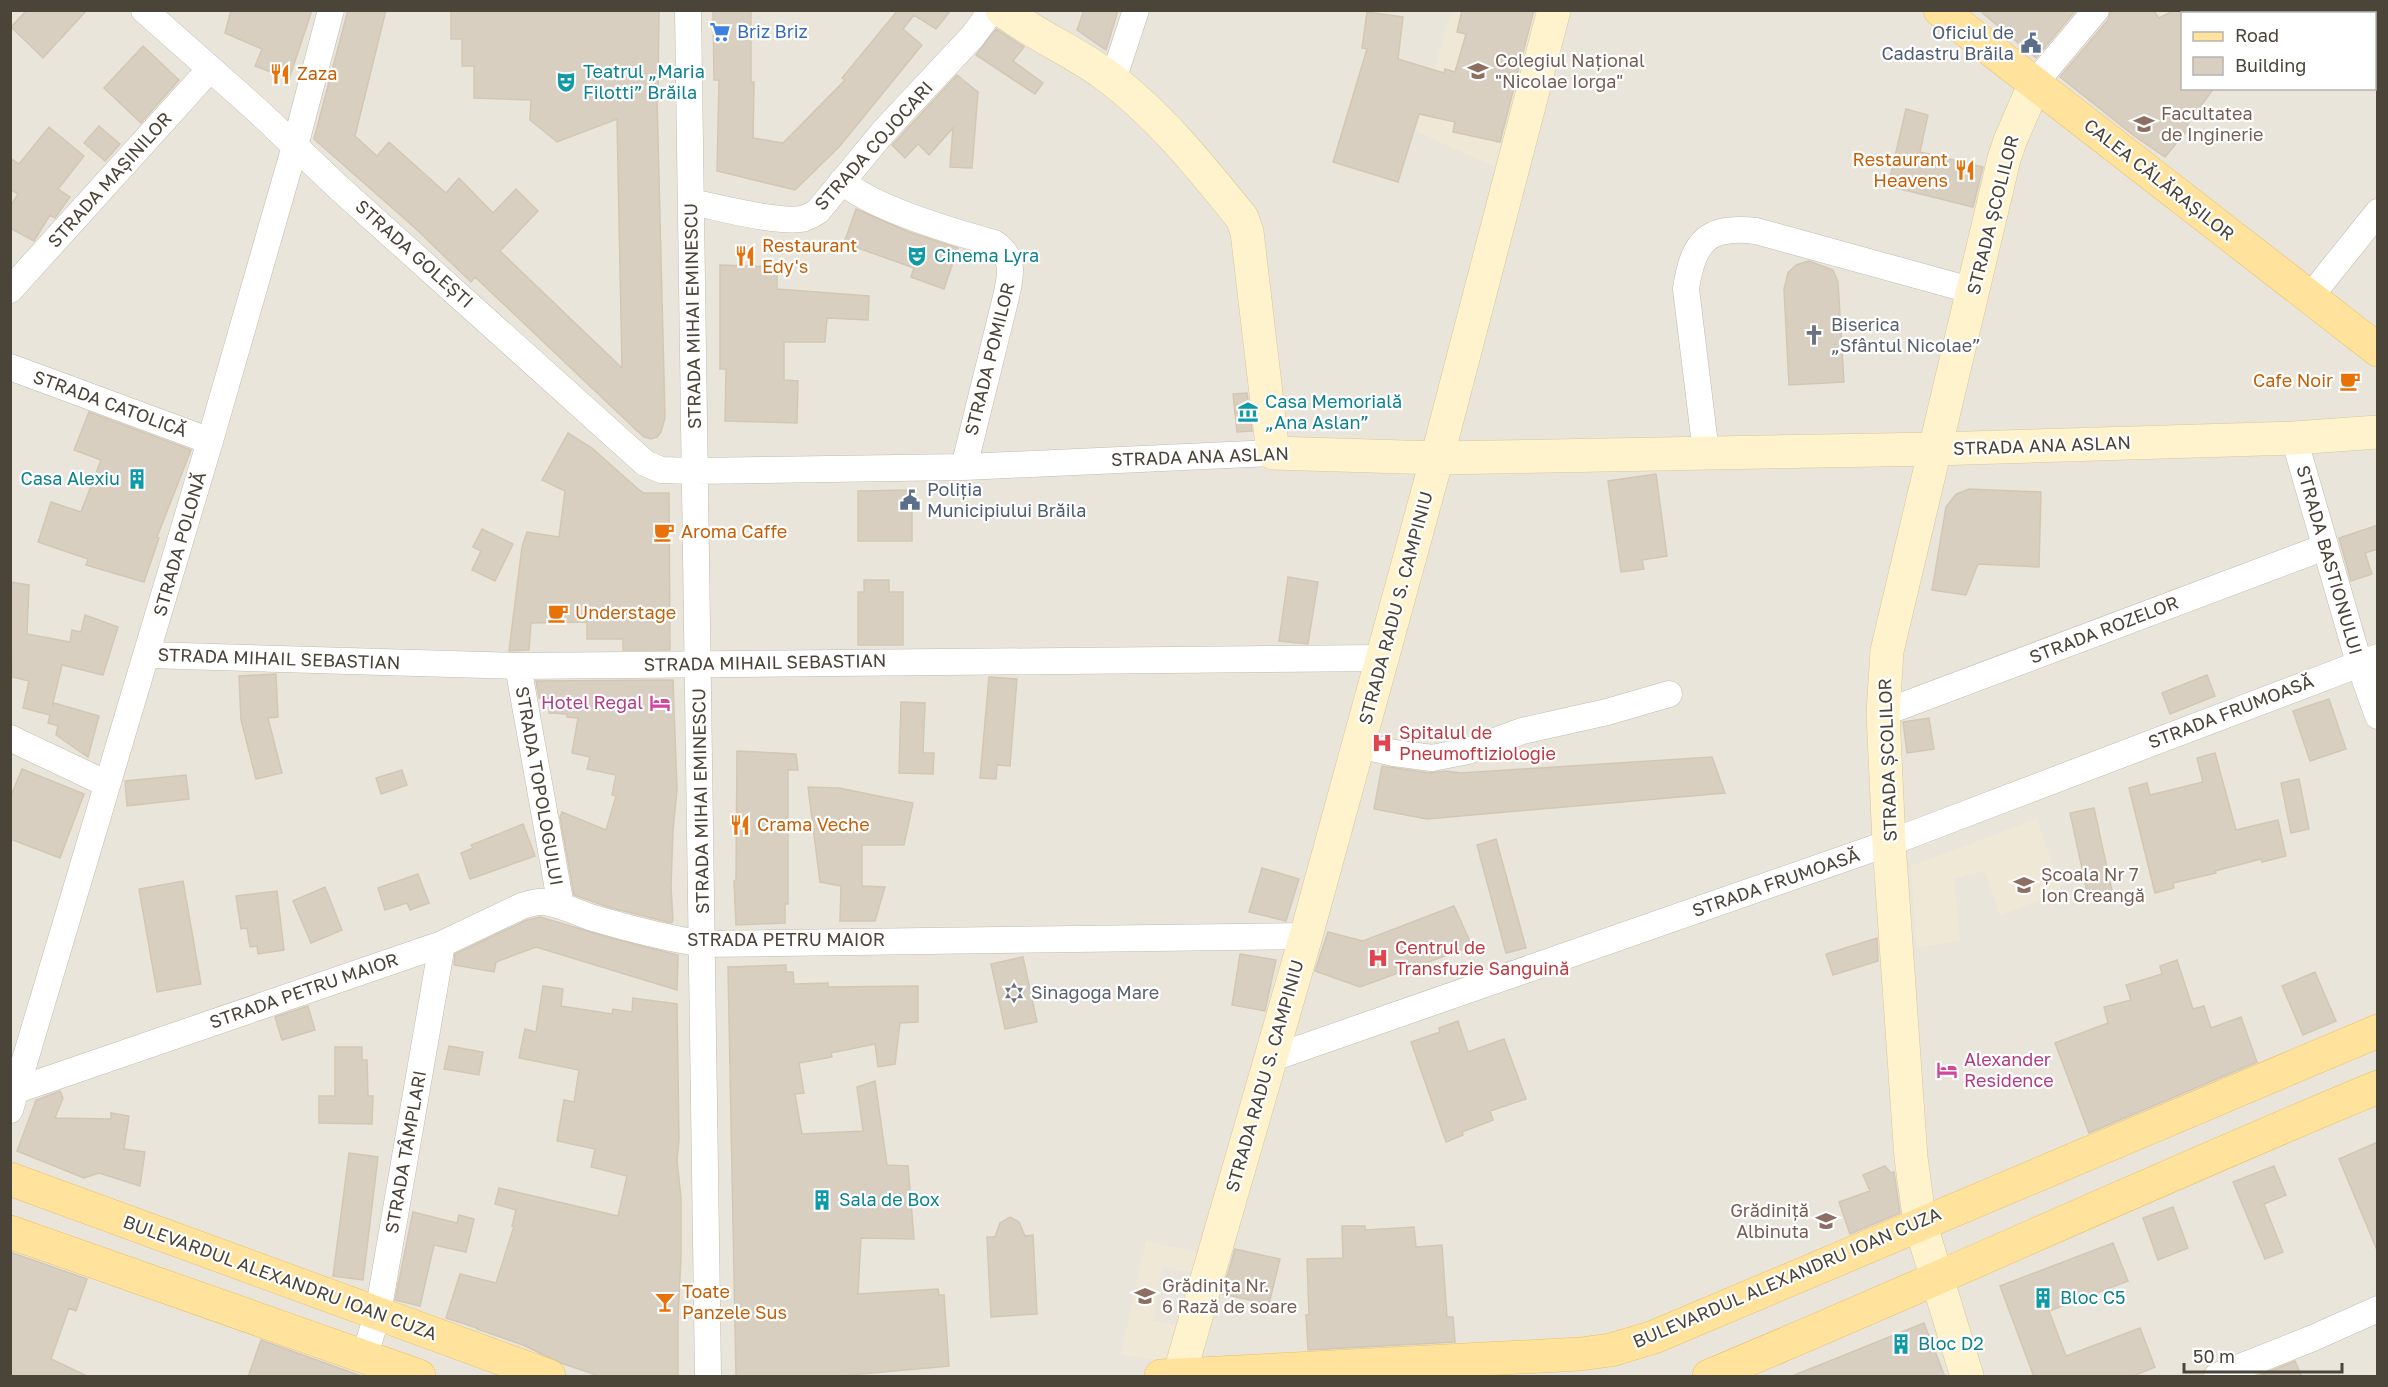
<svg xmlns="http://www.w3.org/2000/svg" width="2388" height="1387" font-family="'Golos Text',sans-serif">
<rect width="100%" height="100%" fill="#f6f3ec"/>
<path fill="#eae5da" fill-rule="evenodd" d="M11,11h2366v1365h-2366zM2182,14h192v74h-192z"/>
<path fill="#efe8d6" d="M1452,11h85l-42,156 -79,-36z
M2037,819l25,73 -62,23 -16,-44 -30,8 6,61 -44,8 -5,-82z
M1146,1241l56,12 -6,20 -33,-6 -11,53 29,7 -10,36 -50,-9z"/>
<path fill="#d8cfc1" stroke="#d3c7b4" stroke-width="1.5" d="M27,10h60l-44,48 -32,-31z
M231,10h81l-23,69 -34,-13 7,-17 -37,-16z
M348,10h38l-31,126 22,20 12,-14 57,51 13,-15 34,35 23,-24 22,22 -38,40 122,117 -5,-249 -60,23 -27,-22 1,-20 -57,-2v-32h-12v-27h-11v-29h208l-1,88h-1l8,320 -4,14 -4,5 -6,2 -7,-2 -10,-9 -159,-151 -4,5 -56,-54 -101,-89z
M713,10h38v72h3l-1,56 30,5 62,-63 -3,-2 56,-68h53l-15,19 -22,-14 -11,14 19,16 -83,102 -44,43 -78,-19 2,-91h-5z
M1084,10h34l-12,40 -29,-20z
M1462,10h72l-34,132 -47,-10 2,-10 -36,-8 -21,68 -65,-20 34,-113 -5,-1 5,-36 36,5 -5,42 46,14 1,-4 10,3 11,-38 -9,-2z
M1979,10h97l-40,48z
M2111,10h42l6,8 16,-8h7v78h32l-27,37 3,2 -25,30 -32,-22 -73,-58 48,-57z
M996,29l28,18 -11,14 30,22 -8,11 -59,-39z
M143,46l36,34 -38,43 -37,-35z
M957,75l21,17 -6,76 -22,-1 3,-39 -24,27 -11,-11 -13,14 -13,-13z
M1906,109l22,6 -8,37 63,15 -10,40 -85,-21z
M99,126l21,18 -15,17 -21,-18z
M49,127l35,29 -26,33 12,8 -15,21 -5,-3 -16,26 -24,-13v-21l8,-13 -8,-5v-31l9,6z
M856,209l53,23 49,16 -14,41 -33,-12 3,-9 -70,-25z
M1809,261l24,9 5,12 6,100 -55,3 -5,-96 4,-16 8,-8z
M720,265l57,2v22l92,7 -1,24 -41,-2 -2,24h-41v38l14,1 -1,42 -72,-2 1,-52h-6z
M1247,393l5,38 -15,1 -4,-38z
M89,412l102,38 -34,87 2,1 -15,44 -58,-17 2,-6 -50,-17 13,-40 30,10 20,-52 -27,-10z
M568,433l24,15 46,41 6,4h25l1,157h-47v-11h-36v-17l-56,1 -2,27 -20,1 13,-104 5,-15 32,5 6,-46 -23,-11z
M1656,474l11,82 -25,4 2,9 -23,3 -13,-91z
M1969,489l72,3 -2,75 -61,-3 -12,31 -34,-5 14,-83 10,-13z
M912,490v51h-54v-50z
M2378,525v24l-13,4 7,21 -21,7 -12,-43z
M482,529l31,15 -18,37 -23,-11 9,-19 -8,-4z
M1288,577l30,5 -10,62 -29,-3z
M864,580h25v12h14v53h-45v-53h6z
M10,582l19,3 -2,49 43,8 2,-12 9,2 4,-17 33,12 -15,48 -41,-10 -10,42 2,-4 45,13 -11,41 -32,-22 2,-9 -10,-3 2,-8 -27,-7 6,-27 -17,-4z
M276,674l2,43 -10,1 14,55 -26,6 -15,-59 -2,-44z
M2207,675l8,21 -45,18 -8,-21z
M989,677l28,2 -7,87 -13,-1 -1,14 -16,-1z
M673,680l4,110 -4,40 -2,57 2,34 -2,2 -63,-16 -34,-12 -14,-78 2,-5 44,18 10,-34 -4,-1 4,-20 -29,-6 3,-12 -18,-4 6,-35 -11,-1v-3l-18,-1 1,-14 -11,-1 -3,-17z
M2329,699l17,50 -36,12 -17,-50z
M901,702l24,1 -2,50h11l-1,21 -34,-1z
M1929,718l5,31 -27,4 -4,-31z
M737,751l59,3 2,16h-10v134h-3v19l-49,2 -2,-44h2z
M2215,753l21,77 42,-10 8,36 -24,6 -1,-3 -46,12 1,2 -43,10 1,5 -19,5 -26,-105 18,-5 3,12 53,-13 -6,-24z
M1712,757l13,36 -298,26 -53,-10 8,-43 48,7 16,-2 15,2z
M22,769l62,25 -24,64 -50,-19v-41z
M402,770l5,15 -26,9 -5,-16z
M186,775l3,24 -62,7 -2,-25z
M2299,779l10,50 -18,4 -10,-50z
M808,787l31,1 74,15 -9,42h-42v41l23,1 -10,34h-35l1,-35 -21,-4z
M2094,808l18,83 -24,5 -18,-83z
M523,824l12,32 -65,23 -9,-26 12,-5 -2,-3z
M1496,839l30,109 -20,5 -29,-108z
M1262,868l37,11 -13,42 -37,-9z
M418,874l11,29 -19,7 -3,-7 -22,7 -7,-22z
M183,881l18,103 -44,8 -18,-103z
M325,887l17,43 -31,13 -18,-42z
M277,891l7,59 -26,4 -1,-8 -7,1 -3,-19 -6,1 -5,-33z
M1454,906l18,40 -112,41 -45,-16 13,-39 35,9z
M540,917l74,22 64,16 -1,35 -141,-43 -40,15 -2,10 -40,-7 1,-11 72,-34z
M1877,938l1,23 -45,14 -7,-21z
M1240,954l36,6 -11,51 -33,-6z
M1023,957l14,65 -32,7 -14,-65z
M2177,960l16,49 11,-3 7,22 30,-11 16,45 -168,71 -34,-90 53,-20 -4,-16 27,-7 -5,-15 36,-11 -2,-8z
M786,965v7h7l1,12 34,-1v4l90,-1v36l-18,1 -5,41 -17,3 -3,-23 -44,9 1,4 -33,6 5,30 -9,1 7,40 61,-3 -6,-44 18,-6 12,84 21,1 6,73 -53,-1 -3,56 80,-5 1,6h5l5,71 -121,11h-92l-8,-410z
M2315,972l21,49 -33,14 -21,-49z
M543,986l20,3 -2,17 51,8 1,-5 19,3 1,-14 44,6 2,136 -2,20 4,38v60l-3,59v60h-76l-41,-14 -38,-18 -46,-16v-1l-31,-10 14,-44 36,9 18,-57h-2l4,-16 -21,-6 4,-16 119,28 9,-40 -36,-9 4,-18 -38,-8 7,-41 10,2 5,-32 -60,-12 6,-29 11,3z
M308,1006l7,24 -33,10 -7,-23z
M1458,1021l10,31 36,-13 22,60 -36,12 3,9 -31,12 1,3 -17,7 -35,-100 29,-10 -1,-4z
M449,1046l34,6 -4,23 -35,-6z
M335,1047h27v13h5l1,36h5l-1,28 -53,-1v-27h16z
M60,1091l3,7 -8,20 56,1v-6l18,3 -5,33 21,3 -5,34 -41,-13 -15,5 -67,-27 19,-51z
M2378,1142v108h-1l-38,-91z
M349,1153l29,4 -15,123 -30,-4z
M1885,1166l6,7 3,-1 6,41 -50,21 -11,-32 31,-11 -7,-16z
M2274,1166l12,29 -22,9 19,48 -18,7 -32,-77z
M2173,1207l15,41 -30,12 -15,-42z
M413,1212l44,11 2,-8 15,4 -8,33 -32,-7 -14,61 -25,-6z
M1010,1217l9,5 6,14 8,-1 4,79 -46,3 -4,-80h8l5,-14z
M1342,1226h23v4l49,-3 2,20 26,-2 5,72h6l2,25 -147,8 -2,-35h3l-2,-56 36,-1z
M2113,1243l15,38 -79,30 17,45 74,-28 15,39 -24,10h-97l-34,-91z
M1235,1249l45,10 -11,45 -47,-10z
M10,1252l77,27 -11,32 -7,-3 -18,51 38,18h-79z
M1924,1323l21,54h-153v-1z
M261,1340l103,37h-116z
M2295,1361l7,16h-46z"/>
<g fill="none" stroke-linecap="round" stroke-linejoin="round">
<g stroke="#c2bbae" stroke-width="27">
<path id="street" d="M144,10l114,101 80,76 307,276 16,7 34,1 269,-4 309,-14
M688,10l20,1366
M2326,10l3,4
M2374,58l4,3
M1113,80l23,-70
M2035,83l61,-73
M842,181c30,27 112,51 152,62 21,13 17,33 12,54l-42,170
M691,202c27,5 85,21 110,17 6,-1 11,-4 17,-8l66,-80 88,-94 20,-27
M10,290l200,-221
M2310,297l68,-85
M10,367l200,74
M2294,438l65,225 19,53
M1706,453l-20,-164c7,-48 22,-64 70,-58l218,60
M148,655l370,11 864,-8
M518,666l43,240
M1883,713l442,-166
M10,738l97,46
M1358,745l36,8 38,5 36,-7 54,-20 85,-19 62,-18
M1270,1059l619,-216 489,-186
M17,1090l425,-146 80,-38c8,-2 15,-5 23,-4 16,2 30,10 45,15 37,11 75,21 114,27l602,-8
M10,1110l200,-669 85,-295 36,-136
M364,1357l14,-44 64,-369
M2217,1376l96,-38 65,-29"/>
</g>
<g stroke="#d6c79b" stroke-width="34">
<path id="secondary" d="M1002,10c31,24 69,40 101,63 54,39 98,94 139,145l5,14 26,221 164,5 498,-9 359,-11 84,-6
M1179,1376l127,-440 131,-478 117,-448
M1967,1376l-47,-153 -9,-65 -22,-315 -6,-130 4,-62 117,-492 6,-18 25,-58"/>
</g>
<g stroke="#e6c16a" stroke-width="34">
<path id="primary" d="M1940,10l438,340
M10,1179l539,197
M10,1232l409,144
M1161,1376l419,-22 31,-4 43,-13 724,-306
M1709,1376c224,-93 444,-196 669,-289"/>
</g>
<use href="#street" stroke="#fff" stroke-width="26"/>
<use href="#secondary" stroke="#fff3cd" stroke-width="33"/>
<use href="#primary" stroke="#ffe39c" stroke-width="33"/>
</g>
<defs>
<g id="supermarket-bare" transform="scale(1.62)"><path d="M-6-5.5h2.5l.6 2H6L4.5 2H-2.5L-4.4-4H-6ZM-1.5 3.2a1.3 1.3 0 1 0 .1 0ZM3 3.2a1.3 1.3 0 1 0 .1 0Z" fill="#3f7fe0" stroke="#fff" stroke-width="2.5" paint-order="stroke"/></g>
<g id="civic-bare" transform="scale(1.62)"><path d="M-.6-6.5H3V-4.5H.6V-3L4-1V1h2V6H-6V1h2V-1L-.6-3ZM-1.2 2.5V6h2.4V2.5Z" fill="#5c6f8a" stroke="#fff" stroke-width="2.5" paint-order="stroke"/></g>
<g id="university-bare" transform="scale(1.62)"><path d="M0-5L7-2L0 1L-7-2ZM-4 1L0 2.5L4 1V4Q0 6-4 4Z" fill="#8d6e63" stroke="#fff" stroke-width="2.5" paint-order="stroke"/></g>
<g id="restaurant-bare" transform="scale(1.62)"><path d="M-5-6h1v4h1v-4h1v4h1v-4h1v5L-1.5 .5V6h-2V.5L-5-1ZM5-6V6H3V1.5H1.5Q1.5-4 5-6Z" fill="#e8710a" stroke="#fff" stroke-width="2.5" paint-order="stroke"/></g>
<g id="theatre-bare" transform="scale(1.62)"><path d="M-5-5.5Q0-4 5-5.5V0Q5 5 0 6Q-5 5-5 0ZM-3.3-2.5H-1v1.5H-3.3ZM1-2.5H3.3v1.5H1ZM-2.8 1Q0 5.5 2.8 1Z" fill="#0f9aa8" stroke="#fff" stroke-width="2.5" paint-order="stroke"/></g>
<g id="church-bare" transform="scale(1.62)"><path d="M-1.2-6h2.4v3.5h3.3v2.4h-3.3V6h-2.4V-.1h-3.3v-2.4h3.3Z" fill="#6b7280" stroke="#fff" stroke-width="2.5" paint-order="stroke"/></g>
<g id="cafe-bare" transform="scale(1.62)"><path d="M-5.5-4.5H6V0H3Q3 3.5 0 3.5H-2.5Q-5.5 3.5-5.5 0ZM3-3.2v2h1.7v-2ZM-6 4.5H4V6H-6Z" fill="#e8710a" stroke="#fff" stroke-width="2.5" paint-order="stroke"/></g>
<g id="museum-bare" transform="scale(1.62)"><path d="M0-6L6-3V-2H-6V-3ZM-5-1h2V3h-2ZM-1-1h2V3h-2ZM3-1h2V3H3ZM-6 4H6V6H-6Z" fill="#0f9aa8" stroke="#fff" stroke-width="2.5" paint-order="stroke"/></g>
<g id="building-bare" transform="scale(1.62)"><path d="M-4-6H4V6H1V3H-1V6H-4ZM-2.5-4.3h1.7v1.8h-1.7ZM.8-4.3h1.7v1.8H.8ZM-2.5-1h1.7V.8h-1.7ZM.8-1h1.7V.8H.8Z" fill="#0f9aa8" stroke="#fff" stroke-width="2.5" paint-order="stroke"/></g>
<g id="hotel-bare" transform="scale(1.62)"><path d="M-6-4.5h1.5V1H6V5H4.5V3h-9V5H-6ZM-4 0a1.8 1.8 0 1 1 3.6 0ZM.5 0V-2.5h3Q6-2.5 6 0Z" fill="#d1479c" stroke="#fff" stroke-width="2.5" paint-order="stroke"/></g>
<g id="hospital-bare" transform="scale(1.62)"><path d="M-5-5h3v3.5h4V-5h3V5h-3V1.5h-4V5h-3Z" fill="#e0444e" stroke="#fff" stroke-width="2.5" paint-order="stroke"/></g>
<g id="school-bare" transform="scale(1.62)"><path d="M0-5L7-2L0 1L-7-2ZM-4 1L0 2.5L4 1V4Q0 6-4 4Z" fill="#8d6e63" stroke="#fff" stroke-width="2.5" paint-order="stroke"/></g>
<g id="synagogue-bare" transform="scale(1.62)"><path d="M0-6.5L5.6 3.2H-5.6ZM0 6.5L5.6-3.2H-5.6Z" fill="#6b7280" stroke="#fff" stroke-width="2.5" paint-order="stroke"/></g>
<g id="bar-bare" transform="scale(1.62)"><path d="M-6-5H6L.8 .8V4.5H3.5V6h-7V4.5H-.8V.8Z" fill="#e8710a" stroke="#fff" stroke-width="2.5" paint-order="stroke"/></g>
</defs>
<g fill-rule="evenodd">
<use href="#supermarket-bare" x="720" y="32"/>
<use href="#civic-bare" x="2031" y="43"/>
<use href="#university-bare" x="1478" y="71"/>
<use href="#restaurant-bare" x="280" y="74"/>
<use href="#theatre-bare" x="566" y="82"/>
<use href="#university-bare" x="2144" y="124"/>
<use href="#restaurant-bare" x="1965" y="170"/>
<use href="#restaurant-bare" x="745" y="256"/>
<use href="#theatre-bare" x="917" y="256"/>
<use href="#church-bare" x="1814" y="335"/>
<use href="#cafe-bare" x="2350" y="381"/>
<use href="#museum-bare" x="1248" y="412"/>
<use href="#building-bare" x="137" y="479"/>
<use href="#civic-bare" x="910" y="500"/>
<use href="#cafe-bare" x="664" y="532"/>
<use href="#cafe-bare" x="558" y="613"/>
<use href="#hotel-bare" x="660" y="703"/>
<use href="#hospital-bare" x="1382" y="743"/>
<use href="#restaurant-bare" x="740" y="825"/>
<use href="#school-bare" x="2024" y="885"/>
<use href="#hospital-bare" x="1378" y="958"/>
<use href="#synagogue-bare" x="1014" y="993"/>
<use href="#hotel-bare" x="1947" y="1070"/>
<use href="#building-bare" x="822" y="1200"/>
<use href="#school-bare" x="1826" y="1221"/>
<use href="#school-bare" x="1145" y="1296"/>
<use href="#building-bare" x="2043" y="1298"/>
<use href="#bar-bare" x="665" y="1302"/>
<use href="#building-bare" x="1901" y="1344"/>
</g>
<g text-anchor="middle" stroke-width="4.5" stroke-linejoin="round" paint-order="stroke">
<g font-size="18" fill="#366cbe" stroke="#fff" text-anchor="start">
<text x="737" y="38">Briz Briz</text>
</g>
<g font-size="18" fill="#4e5e75" stroke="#fff" text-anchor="end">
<text x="2014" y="39">Oficiul de<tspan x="2014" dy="21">Cadastru Brăila</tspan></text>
<text x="927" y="496" text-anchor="start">Poliția<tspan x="927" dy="21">Municipiului Brăila</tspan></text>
</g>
<g font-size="18" fill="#785e54" stroke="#fff" text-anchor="start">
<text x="1495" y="67">Colegiul Național<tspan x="1495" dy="21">"Nicolae Iorga"</tspan></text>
<text x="2161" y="120">Facultatea<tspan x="2161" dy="21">de Inginerie</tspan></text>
<text x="2041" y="881">Școala Nr 7<tspan x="2041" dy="21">Ion Creangă</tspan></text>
<text x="1809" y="1217" text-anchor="end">Grădiniță<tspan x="1809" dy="21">Albinuta</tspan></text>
<text x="1162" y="1292">Grădinița Nr.<tspan x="1162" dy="21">6 Rază de soare</tspan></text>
</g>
<g font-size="18" fill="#0d838f" stroke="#fff" text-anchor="start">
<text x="583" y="78">Teatrul „Maria<tspan x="583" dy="21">Filotti” Brăila</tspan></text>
<text x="934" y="262">Cinema Lyra</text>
<text x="1265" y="408">Casa Memorială<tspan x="1265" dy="21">„Ana Aslan”</tspan></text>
<text x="120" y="485" text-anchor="end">Casa Alexiu</text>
<text x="839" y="1206">Sala de Box</text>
<text x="2060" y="1304">Bloc C5</text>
<text x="1918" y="1350">Bloc D2</text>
</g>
<g font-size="18" fill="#c56008" stroke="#fff" text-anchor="start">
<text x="297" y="80">Zaza</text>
<text x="1948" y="166" text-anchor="end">Restaurant<tspan x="1948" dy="21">Heavens</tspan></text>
<text x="762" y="252">Restaurant<tspan x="762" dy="21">Edy's</tspan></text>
<text x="2333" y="387" text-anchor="end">Cafe Noir</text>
<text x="681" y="538">Aroma Caffe</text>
<text x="575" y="619">Understage</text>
<text x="757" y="831">Crama Veche</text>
<text x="682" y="1298">Toate<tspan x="682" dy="21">Panzele Sus</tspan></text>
</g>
<g font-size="18" fill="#4b4439" stroke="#fff">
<text transform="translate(874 146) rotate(-48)" y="6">STRADA COJOCARI</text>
<text transform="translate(110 180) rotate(-48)" y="6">STRADA MAȘINILOR</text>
<text transform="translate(2159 180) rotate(38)" y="6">CALEA CĂLĂRAȘILOR</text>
<text transform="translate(1993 215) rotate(-76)" y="6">STRADA ȘCOLILOR</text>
<text transform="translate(414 254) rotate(42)" y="6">STRADA GOLEȘTI</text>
<text transform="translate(693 316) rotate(-91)" y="6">STRADA MIHAI EMINESCU</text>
<text transform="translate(990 359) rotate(-76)" y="6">STRADA POMILOR</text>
<text transform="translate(110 404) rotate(20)" y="6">STRADA CATOLICĂ</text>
<text transform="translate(2042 446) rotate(-2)" y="6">STRADA ANA ASLAN</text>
<text transform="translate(1200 457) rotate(-2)" y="6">STRADA ANA ASLAN</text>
<text transform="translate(180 544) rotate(-74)" y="6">STRADA POLONĂ</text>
<text transform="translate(2329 560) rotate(74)" y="6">STRADA BASTIONULUI</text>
<text transform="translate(1396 608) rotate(-75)" y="6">STRADA RADU S. CAMPINIU</text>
<text transform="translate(2104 630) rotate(-21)" y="6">STRADA ROZELOR</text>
<text transform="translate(279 659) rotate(2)" y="6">STRADA MIHAIL SEBASTIAN</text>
<text transform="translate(765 663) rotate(-1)" y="6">STRADA MIHAIL SEBASTIAN</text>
<text transform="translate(2231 712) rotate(-21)" y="6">STRADA FRUMOASĂ</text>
<text transform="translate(1888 760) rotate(-92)" y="6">STRADA ȘCOLILOR</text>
<text transform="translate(539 786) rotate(80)" y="6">STRADA TOPOLOGULUI</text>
<text transform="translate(701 801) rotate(-91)" y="6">STRADA MIHAI EMINESCU</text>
<text transform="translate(1776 883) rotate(-19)" y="6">STRADA FRUMOASĂ</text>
<text x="786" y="946">STRADA PETRU MAIOR</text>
<text transform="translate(304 991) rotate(-19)" y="6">STRADA PETRU MAIOR</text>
<text transform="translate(1265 1076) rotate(-74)" y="6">STRADA RADU S. CAMPINIU</text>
<text transform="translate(406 1152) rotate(-80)" y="6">STRADA TÂMPLARI</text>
<text transform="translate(280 1278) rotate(20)" y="6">BULEVARDUL ALEXANDRU IOAN CUZA</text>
<text transform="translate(1787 1278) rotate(-23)" y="6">BULEVARDUL ALEXANDRU IOAN CUZA</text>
</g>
<g font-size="18" fill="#5b616d" stroke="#fff" text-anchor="start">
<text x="1831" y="331">Biserica<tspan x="1831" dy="21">„Sfântul Nicolae”</tspan></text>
<text x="1031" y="999">Sinagoga Mare</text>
</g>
<g font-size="18" fill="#b23c85" stroke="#fff" text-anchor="end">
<text x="643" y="709">Hotel Regal</text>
<text x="1964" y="1066" text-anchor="start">Alexander<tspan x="1964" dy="21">Residence</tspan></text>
</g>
<g font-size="18" fill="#be3a42" stroke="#fff" text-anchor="start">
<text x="1399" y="739">Spitalul de<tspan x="1399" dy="21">Pneumoftiziologie</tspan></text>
<text x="1395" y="954">Centrul de<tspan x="1395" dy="21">Transfuzie Sanguină</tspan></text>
</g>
</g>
<rect width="2388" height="1387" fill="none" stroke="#4b4439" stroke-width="24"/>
<rect x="2181" y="12" width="195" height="78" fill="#ffffff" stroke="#b7b4b0" stroke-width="1.5"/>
<rect x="2193" y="32" width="30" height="9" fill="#ffe39c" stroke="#b7b4b0" stroke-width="1.5"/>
<text x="2235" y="42" font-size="18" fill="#4b4439">Road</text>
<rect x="2193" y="57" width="30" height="18" fill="#d8cfc1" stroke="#b7b4b0" stroke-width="1.5"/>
<text x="2235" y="72" font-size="18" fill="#4b4439">Building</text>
<path d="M2184 1363v9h158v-9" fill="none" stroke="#4b4439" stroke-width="3"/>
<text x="2193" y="1363" font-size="18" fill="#4b4439" stroke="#ffffff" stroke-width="4.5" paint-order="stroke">50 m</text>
</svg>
